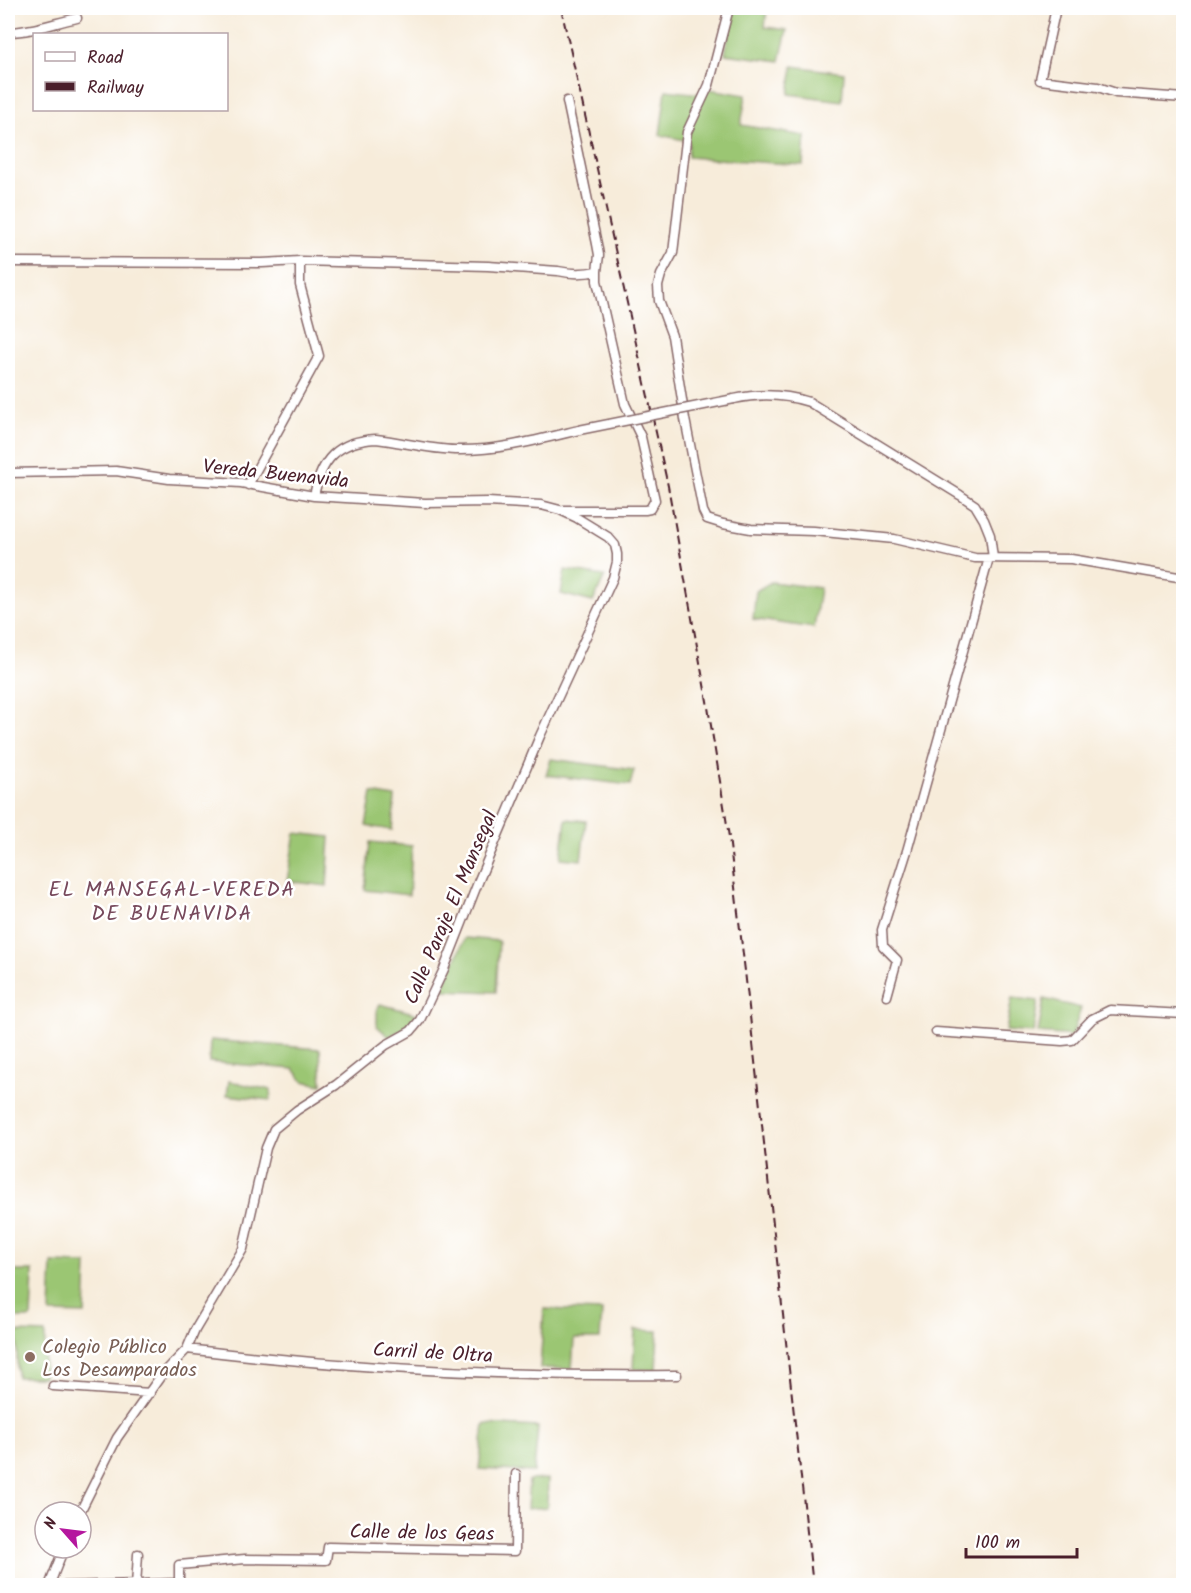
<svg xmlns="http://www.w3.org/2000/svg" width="1191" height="1593" font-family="Kalam,sans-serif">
<rect width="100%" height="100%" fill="#fff"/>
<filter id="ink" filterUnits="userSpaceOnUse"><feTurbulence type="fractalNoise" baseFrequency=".0167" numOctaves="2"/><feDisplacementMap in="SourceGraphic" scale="12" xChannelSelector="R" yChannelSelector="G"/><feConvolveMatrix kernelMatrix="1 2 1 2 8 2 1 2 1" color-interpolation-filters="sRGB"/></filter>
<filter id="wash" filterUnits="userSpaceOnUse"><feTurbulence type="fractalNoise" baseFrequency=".008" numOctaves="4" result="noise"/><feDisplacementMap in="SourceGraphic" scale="24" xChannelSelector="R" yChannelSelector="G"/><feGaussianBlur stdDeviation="1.35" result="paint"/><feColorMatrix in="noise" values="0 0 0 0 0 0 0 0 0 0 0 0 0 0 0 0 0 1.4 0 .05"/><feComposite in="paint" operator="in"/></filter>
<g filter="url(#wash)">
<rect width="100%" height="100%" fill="#f7ecda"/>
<path fill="#9bc673" stroke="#72724f" stroke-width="1.5" d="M733,8h34l-2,19 22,3 -7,31 -55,-7z
M793,66l51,7 -2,28 -53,-7z
M703,88l43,7 -5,30 64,11 -2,29 -115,-8 1,-16 -29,-6 6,-45 35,4z
M565,570l40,6 -12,26 -32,-8z
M771,582l49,6 -6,40 -61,-9 3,-28z
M551,759l83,11 -4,15 -84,-10z
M372,793l23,4 -3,33 -26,-4z
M566,819l20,2 -5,39 -20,-2z
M295,833l35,4 -3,49 -40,-5z
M370,842l42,4 -3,49 -44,-5z
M465,938l34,3 -3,51 -54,-2z
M1012,998l26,3 -5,32 -27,-2z
M1044,999l37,9 -9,28 -34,-3z
M380,1004l37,10 -12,14 -16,9 -12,-11v-17z
M210,1040l110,9 2,36 -19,-4 -9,-12 -85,-7z
M229,1081l42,9 -1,10 -43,-5z
M52,1263l35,1 -2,50 -35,-1z
M8,1271h25l-2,47h-23z
M544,1309l58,2 -2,28h-26l-2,30 -32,-1z
M635,1330l23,1 -2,39 -23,-1z
M17,1332l28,1 -1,44h-27z
M484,1424l54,3 -4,45 -55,-3z
M548,1479l-1,28 -20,2 2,-29z"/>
</g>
<g filter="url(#ink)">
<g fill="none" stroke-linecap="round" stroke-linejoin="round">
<g stroke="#876768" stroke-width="11">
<path id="minor" d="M729,8l-20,77 -22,47 -14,121 -12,22 -3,11 1,15 13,35 13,83 18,92 4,8 16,5 28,5 63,2 80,8 81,19 96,1 113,19
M1056,8l-16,72 58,7 18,6 68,5
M8,32c23,0 46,-9 69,-14
M300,261l188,5 70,5c13,3 26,3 39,0l2,-16 -2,-11 -30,-143
M8,262l254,1 38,-2v24l19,71 -71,129
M734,399c26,-6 50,-5 75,3l151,93 15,10 9,15 6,15 3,23
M8,473l108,-2 53,8 72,4 73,13 111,7 63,-1 53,3 19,5 17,8 31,19 7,8 2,9v8l-4,16 -73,158 -61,144 -35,89 -24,51 -9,11 -25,14 -50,40 -39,25 -23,19 -8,19 -23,101 -48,81 -8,19 -27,28 -43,61 -37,74
M314,496c7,-36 23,-55 62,-57 26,3 53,10 79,11 43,1 83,-10 124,-20
M564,510h81l5,-1 5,-9 -14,-63 -16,-33 -28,-123v-10
M887,996l10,-36 -14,-14 -1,-16 25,-79 82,-293
M936,1032l126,9 10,-1 20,-21 18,-9 74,4
M187,1349c162,20 327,28 490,26
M53,1386l97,7
M49,1586l15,-38
M64,1586l115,-3v-18l66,-6 81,1 2,-13 187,4 1,-77
M136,1586l2,-32"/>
</g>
<use href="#minor" stroke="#fff" stroke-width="8"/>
<path stroke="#4a1f2b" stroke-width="2" stroke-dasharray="9 4.5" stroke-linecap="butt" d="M561,8l107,478 39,215 22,136 16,134 68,615"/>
<g stroke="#876768" stroke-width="11" stroke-linecap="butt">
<path id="minor-bridge" d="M579,430l155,-31"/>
</g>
<use href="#minor-bridge" stroke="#fff" stroke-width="8"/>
</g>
</g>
<circle fill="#8d6e63" stroke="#fff" stroke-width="2" cx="30" cy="1357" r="6"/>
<g text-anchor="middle" stroke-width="5" stroke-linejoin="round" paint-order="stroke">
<g font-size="20" fill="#4a1f2b" stroke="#fff">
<text transform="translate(276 473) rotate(6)" y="7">Vereda Buenavida</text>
<text transform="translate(450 907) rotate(-67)" y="7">Calle Paraje El Mansegal</text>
<text transform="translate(433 1352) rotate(3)" y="7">Carril de Oltra</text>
<text transform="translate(422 1532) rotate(1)" y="7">Calle de los Geas</text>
</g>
<g font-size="20" fill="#785e54" stroke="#fff" text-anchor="start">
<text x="42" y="1353">Colegio Público<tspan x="42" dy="23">Los Desamparados</tspan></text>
</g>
<g font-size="21" letter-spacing="1.5" fill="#77495c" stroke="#fff">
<text x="172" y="896">EL MANSEGAL-VEREDA<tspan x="172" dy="24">DE BUENAVIDA</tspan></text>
</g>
</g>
<rect width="1191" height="1593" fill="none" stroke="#fff" stroke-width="30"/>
<rect x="33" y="33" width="195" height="78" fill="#ffffff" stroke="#b7a5aa" stroke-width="1.5"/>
<rect x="45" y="52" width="30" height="9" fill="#ffffff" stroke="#b7a5aa" stroke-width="1.5"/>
<text x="87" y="63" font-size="18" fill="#4a1f2b">Road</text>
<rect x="45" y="82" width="30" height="9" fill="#4a1f2b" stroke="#b7a5aa" stroke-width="1.5"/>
<text x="87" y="93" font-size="18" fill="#4a1f2b">Railway</text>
<g transform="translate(63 1530) rotate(298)"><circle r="28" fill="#ffffff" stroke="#b7a5aa" stroke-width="1.5"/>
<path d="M0-4.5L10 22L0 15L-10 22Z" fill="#b5179e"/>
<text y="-9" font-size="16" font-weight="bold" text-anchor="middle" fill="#4a1f2b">N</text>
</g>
<path d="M966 1548v9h111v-9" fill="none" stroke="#4a1f2b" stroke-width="3"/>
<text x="975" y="1548" font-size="18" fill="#4a1f2b" stroke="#ffffff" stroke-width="4.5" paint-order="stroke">100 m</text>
</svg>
